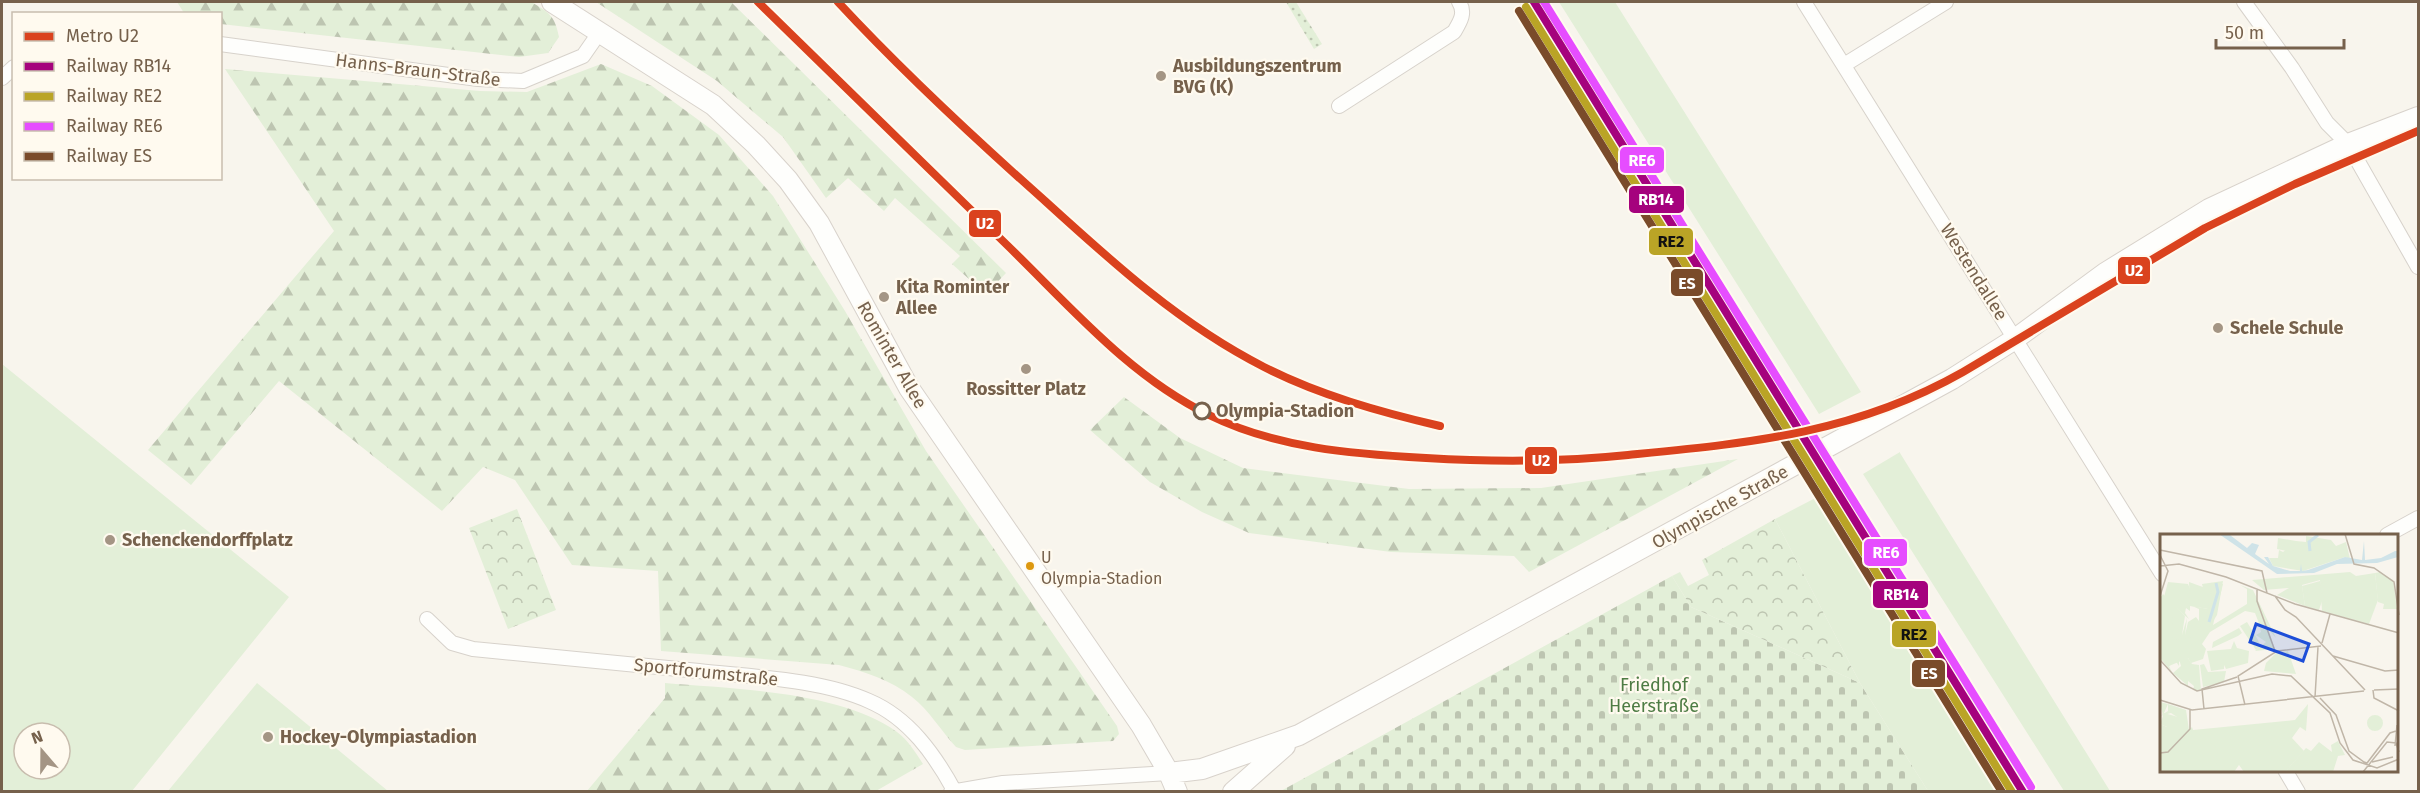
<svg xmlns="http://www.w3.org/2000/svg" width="2420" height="793" font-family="'Fira Sans',sans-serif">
<defs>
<pattern id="grass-dots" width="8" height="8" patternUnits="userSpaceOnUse" patternTransform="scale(1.5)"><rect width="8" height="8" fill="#e3efd8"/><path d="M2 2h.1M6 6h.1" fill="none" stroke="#bdc5b1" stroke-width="1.8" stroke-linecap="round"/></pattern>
<pattern id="forest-firs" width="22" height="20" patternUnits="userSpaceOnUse" patternTransform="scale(1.5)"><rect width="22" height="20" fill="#e3efd8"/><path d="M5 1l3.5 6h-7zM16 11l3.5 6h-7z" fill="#bdc5b1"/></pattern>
<pattern id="cemetery-stones" width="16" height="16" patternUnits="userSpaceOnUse" patternTransform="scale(1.5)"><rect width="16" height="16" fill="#e3efd8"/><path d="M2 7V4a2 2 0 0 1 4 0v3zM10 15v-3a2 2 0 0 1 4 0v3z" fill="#bdc5b1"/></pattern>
<pattern id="park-crowns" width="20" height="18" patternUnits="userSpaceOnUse" patternTransform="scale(1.5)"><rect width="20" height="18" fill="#e3efd8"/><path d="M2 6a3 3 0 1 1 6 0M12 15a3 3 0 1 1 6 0" fill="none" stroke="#bdc5b1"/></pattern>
</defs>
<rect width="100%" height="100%" fill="#f8f5ed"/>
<path fill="url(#grass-dots)" d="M1286,2h10l26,42 -8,5z"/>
<path fill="url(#forest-firs)" d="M177,2h354c18,10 24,14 28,35l-11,16 -29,4 -298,-33 -1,-10 -36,-1z
M596,2h135l275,271 -20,21 -34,-30 8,-8 -65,-58 -11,13 -36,-33 -22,20 -43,-61 -66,-56z
M601,64l51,22 67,49 54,61 72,115 81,140 191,275 2,8 -6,7 -148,9 -9,-3c-15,-16 -27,-37 -44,-50 -21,-17 -47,-25 -73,-32l-178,-14 -3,-80 -86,-6 -57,-85 -32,-13 -41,44 -163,-130 -88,104 -43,-35 186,-219 -109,-162 255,22 47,1z
M1124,397l56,41 63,30 166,21 132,-1 197,-29 -209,113 -15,-16 -123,-4 -142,-19 -47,-21 -52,-30 -60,-52z
M665,683c68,6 176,8 232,49 11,8 19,21 26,32l-47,27h-289l78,-93z"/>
<path fill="url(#cemetery-stones)" d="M1672,576l19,31 169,76 68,108 -649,1z"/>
<path fill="url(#park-crowns)" d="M517,509l39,101 -48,19 -39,-101z
M1775,519l85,164 -169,-76 -19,-31 8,-4 8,14 21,-11 -7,-15z"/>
<path fill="#e3efd8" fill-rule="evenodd" d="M1559,2h56l246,390 -42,22z
M2,364l287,233 -157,194h-130zM24,733h36v36h-36z
M1900,452v1l210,338h-46l-201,-317z
M1825,493l177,298h-74l-68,-108 -85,-164z
M257,683l131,108h-220z"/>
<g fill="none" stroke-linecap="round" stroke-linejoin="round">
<g stroke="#d7d2cb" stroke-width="16">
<path id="street" d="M1804,2l358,572
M2244,2l48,66 35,55 21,21 70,123
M220,44l258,35 45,2 60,-25 16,-23
M1844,65l102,-63
M2,78l12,-11
M1339,106l115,-74c6,-10 12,-19 5,-30
M2387,535l31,-17
M427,619l25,24 21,6c75,7 151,15 226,22 53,6 121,8 170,30 40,17 66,54 86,91
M2285,770l13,22
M951,792l52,-9 166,-10"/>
</g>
<g stroke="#d8d2cb" stroke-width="22">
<path id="secondary" d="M552,2l161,103 43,40 32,35 31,43 90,165 232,337 28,48 8,19
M1169,773l33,-4 97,-34 653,-356 63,-40 90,-66 104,-64 139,-65 70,-27
M1233,792l52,-46"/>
</g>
<use href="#street" stroke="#fefefc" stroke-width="14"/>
<use href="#secondary" stroke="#fefefc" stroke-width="20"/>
<g stroke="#fffaef" stroke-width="12">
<path id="rail-1" d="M1534,2l489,790"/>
</g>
<g stroke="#fffaef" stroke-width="12">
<path id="rail-2" d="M1526,7l486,785"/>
</g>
<g stroke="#fffaef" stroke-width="12">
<path id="rail-3" d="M1544,2l487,785"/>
</g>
<g stroke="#fffaef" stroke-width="12">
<path id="rail-4" d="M1519,11l483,781"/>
</g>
<use href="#rail-1" stroke="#a5027d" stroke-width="8"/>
<use href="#rail-2" stroke="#baa426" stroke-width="8"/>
<use href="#rail-3" stroke="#e64dff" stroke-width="8"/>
<use href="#rail-4" stroke="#7a4b2a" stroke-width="8"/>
<g stroke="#fffaef" stroke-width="12">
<path id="metro-1" d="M758,2c83,81 166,162 249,243 63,61 122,131 202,170 67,33 143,39 217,43 67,4 135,4 202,-3 121,-12 226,-21 335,-83l242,-144 90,-44 123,-53
M838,2c65,70 135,135 206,198 68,62 137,125 220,167 55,28 116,45 176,59"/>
</g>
<use href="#metro-1" stroke="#da421e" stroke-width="8"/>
</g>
<g fill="#a49584" stroke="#fffaef" stroke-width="2">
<circle cx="1161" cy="76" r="6"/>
<circle cx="884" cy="297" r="6"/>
<circle cx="2218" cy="328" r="6"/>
<circle cx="1026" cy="369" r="6"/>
<circle cx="110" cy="540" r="6"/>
<circle cx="268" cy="737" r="6"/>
</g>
<circle fill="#fffaef" stroke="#76614c" stroke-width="3" cx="1202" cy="411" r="8"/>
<circle fill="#dd980f" stroke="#fffaef" stroke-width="2" cx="1030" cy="566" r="5"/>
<g text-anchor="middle" stroke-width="4.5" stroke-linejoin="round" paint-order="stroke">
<g font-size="16" fill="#76614c" stroke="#fffaef" text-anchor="start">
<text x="1041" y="563">U<tspan x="1041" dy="21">Olympia-Stadion</tspan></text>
</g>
<g font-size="18" font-weight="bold" fill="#76614c" stroke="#fffaef" text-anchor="start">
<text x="1173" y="72">Ausbildungszentrum<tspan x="1173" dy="21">BVG (K)</tspan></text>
<text x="896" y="293">Kita Rominter<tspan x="896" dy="21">Allee</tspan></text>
<text x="2230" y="334">Schele Schule</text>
<text x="1026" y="395" text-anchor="middle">Rossitter Platz</text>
<text x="122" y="546">Schenckendorffplatz</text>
<text x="280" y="743">Hockey-Olympiastadion</text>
</g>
<g font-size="18" fill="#76614c" stroke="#fffaef">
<text transform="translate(418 70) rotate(7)" y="6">Hanns-Braun-Straße</text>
<text transform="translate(1974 272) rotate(58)" y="6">Westendallee</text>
<text transform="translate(892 355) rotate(60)" y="6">Rominter Allee</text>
<text transform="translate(1720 507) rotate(-29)" y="6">Olympische Straße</text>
<text transform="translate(706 672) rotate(6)" y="6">Sportforumstraße</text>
</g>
<g font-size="18" font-weight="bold" fill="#76614c" stroke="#fffaef" text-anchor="start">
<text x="1216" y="417">Olympia-Stadion</text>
</g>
<g font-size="18" fill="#4e7c44" stroke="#fffaef">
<text x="1654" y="691">Friedhof<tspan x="1654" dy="21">Heerstraße</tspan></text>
</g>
</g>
<g transform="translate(2160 534)">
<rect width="238" height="238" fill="#f8f5ed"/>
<path d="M8,48l20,2 2,5v22l-4,-3 -1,5 4,6 -6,-5 -7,24 -4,-2 5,-18 6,-4 -19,-17z" fill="#e3efd8"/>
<path d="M146,2l25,4 5,6 10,-4 4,17 -5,-2 -42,14 -30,-5 -4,-8h9l1,-8 4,2 13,-11 10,1zM42,50h21l-10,41 34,-21v-15l-7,-4 13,5 23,48 -8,-9 7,20 -20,2 11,-9 -10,-7 5,-3 -1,-4 6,2 -6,-4 -5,-13 -10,-2 -35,21 -8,12 4,5 -3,10 -12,4 -3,-5 -9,2v6l-4,-6 -6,6 3,6 -12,-14v-60l3,-4 22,22 -3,19 5,-17 -2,17 3,-13 8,-5 3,4v-12l-7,-3 16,3zM8,170l18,6 3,20 3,-3 1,3 102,-10 13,-16 -2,27 -6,-4 -8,11 12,13 -19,21h-41l-5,-7 -5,7h-74v-48l7,3v-10h10l-6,-4 -11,3 8,-5z" fill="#e3efd8"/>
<path d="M220,38l13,8 4,29h-14l1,-5 -6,-2 -3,-29zM29,48l22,8 -3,19 -18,-3zM128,117l8,23 -32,-3 2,-8 10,-10zM0,168l8,2 -4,9 14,4h-11v10l-7,-3 3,-8z" fill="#e3efd8"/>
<path d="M63,47l-6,34 -17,26 -13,6 1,11 -19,8 -9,-11v-35l13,-4 -1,24 23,-3 18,-37 -2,-10 -9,-6zM160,47l4,14 -5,15 -14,-4 -3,-20zM34,196l23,18 -1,16 -7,8h-33l-16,-12v-7l5,1z" fill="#e3efd8"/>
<path d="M118,4l18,3v12l-19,-4zM190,38l6,4 19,-3 3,27 -9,24 -47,-13 -2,-31 -18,5 3,21 -28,-11 12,-7 -25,2 -12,-10zM87,88l11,18 2,7 -4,3 -16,-24zM79,94l3,5 -4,3 -26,12 1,-6zM74,107l3,7 12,3 -1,12 -22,6 -2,-4v4l-13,2 -4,-20 24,-2zM28,124l4,6 7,1 2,26 -8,-1 1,-4 -6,-5v5l-15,-13 8,-7 -2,-7zM44,130l4,8 18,-1 -2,11 -21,5 -3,-22zM207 189a8 8 0 1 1 16 0a8 8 0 1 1-16 0ZM178,207l7,14 -7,1 -5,16h-48l21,-24 5,3 8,-9 13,10 -1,-7z" fill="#e3efd8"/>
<path d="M59,0l11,1 17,13 5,-5 7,2 -4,9 14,10 -5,-7h4l5,9 17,5h10l1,-7 1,7 6,-1 37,-13 17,3 2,-19 1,19 16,-2 14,-7h3v6l-21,6 -40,1 -23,9 -37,1z" fill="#cfe3e8"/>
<path fill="none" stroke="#cfe3e8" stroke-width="3" d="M150,17l-1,-9 9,-7M49,88l9,-30 -2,-9"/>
<path fill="none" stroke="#c0b6a8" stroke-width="1.5" d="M185,0l9,30 20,4 20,14 5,33M0,16l102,21 5,22M0,21l8,16 -8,25M0,32l19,-2 47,13 69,27 104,29M97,56v11l18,50M115,62l10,14 11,7 69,73M162,109l8,-29M173,122l52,15 14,-1M0,126l21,23 16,8 75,-17 19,2 39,37 10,30 13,17 24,8 22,-9M213,156l1,8 25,13M214,156l25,-1M155,163l3,-50M160,164l16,17 13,36 15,11 3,1 23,-30 6,-2M0,166l32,10 172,-19M85,171l-7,-29 39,-25 44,-5M44,175l-2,-20 35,-12M235,212l2,-21M0,219l8,-1 22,-23v-20M212,228l21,-5M203,238l24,-30 9,1 3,9"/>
<path fill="#1d4ed8" fill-opacity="0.15" stroke="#1d4ed8" stroke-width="3" d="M96,90l53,20 -6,17 -53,-19z"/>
<rect width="238" height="238" fill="none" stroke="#76614c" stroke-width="3"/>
</g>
<g stroke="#fffaef" stroke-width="2">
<rect x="1619" y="146" width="46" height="28" rx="6" fill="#e64dff"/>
<rect x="1628" y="185" width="57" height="29" rx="6" fill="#a5027d"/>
<rect x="968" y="209" width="34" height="29" rx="6" fill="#da421e"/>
<rect x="1648" y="227" width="46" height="29" rx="6" fill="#baa426"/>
<rect x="2117" y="256" width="34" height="29" rx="6" fill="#da421e"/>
<rect x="1670" y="268" width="34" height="29" rx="6" fill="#7a4b2a"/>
<rect x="1524" y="446" width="34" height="29" rx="6" fill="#da421e"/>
<rect x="1863" y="538" width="45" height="29" rx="6" fill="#e64dff"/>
<rect x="1872" y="580" width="57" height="29" rx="6" fill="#a5027d"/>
<rect x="1891" y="620" width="46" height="28" rx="6" fill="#baa426"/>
<rect x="1911" y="659" width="35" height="29" rx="6" fill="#7a4b2a"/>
</g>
<g font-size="16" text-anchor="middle" font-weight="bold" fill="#fff">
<text x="1642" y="166">RE6</text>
<text x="1656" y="205">RB14</text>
<text x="985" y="229">U2</text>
<text x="2134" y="276">U2</text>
<text x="1687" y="289">ES</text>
<text x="1541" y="466">U2</text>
<text x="1886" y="558">RE6</text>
<text x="1901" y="600">RB14</text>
<text x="1929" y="679">ES</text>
</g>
<g font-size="16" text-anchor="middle" font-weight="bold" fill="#111">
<text x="1671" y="247">RE2</text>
<text x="1914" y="640">RE2</text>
</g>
<rect width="2420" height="793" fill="none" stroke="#76614c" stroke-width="6"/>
<rect x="12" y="12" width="210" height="168" fill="#fffaef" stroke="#c8bdae" stroke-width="1.5"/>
<rect x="24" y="32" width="30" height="9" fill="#da421e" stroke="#c8bdae" stroke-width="1.5"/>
<text x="66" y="42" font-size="18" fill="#76614c">Metro U2</text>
<rect x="24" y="62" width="30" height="9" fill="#a5027d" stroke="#c8bdae" stroke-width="1.5"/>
<text x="66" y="72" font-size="18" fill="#76614c">Railway RB14</text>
<rect x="24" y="92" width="30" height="9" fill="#baa426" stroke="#c8bdae" stroke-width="1.5"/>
<text x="66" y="102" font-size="18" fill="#76614c">Railway RE2</text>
<rect x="24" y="122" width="30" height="9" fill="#e64dff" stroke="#c8bdae" stroke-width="1.5"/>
<text x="66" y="132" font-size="18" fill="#76614c">Railway RE6</text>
<rect x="24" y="152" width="30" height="9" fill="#7a4b2a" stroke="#c8bdae" stroke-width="1.5"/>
<text x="66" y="162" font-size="18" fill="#76614c">Railway ES</text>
<g transform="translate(42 751) rotate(340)"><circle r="28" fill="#fffaef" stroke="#c8bdae" stroke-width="1.5"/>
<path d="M0-4.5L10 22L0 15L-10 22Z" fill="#a49584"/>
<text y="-9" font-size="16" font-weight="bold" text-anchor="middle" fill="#76614c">N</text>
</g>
<path d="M2216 39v9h128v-9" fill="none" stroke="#76614c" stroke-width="3"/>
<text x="2225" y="39" font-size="18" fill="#76614c" stroke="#fffaef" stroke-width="4.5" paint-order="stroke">50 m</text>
</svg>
